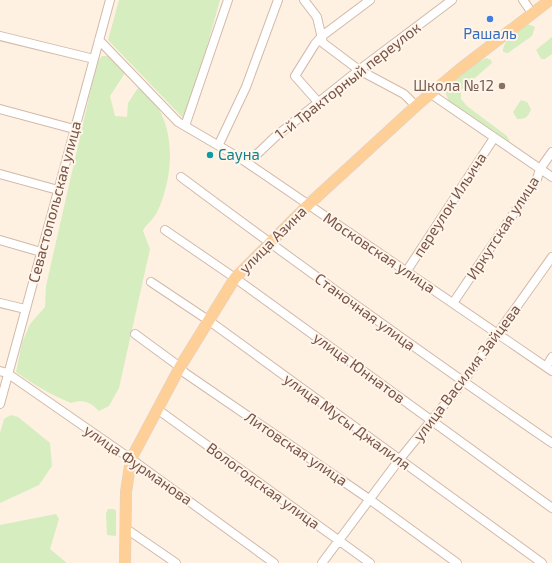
<svg xmlns="http://www.w3.org/2000/svg" width="552" height="563" font-family="'Exo 2',sans-serif">
<rect width="100%" height="100%" fill="#fef1e2"/>
<path fill="#d6edbf" d="M119,0h101l-34,121 -78,-81z
M528,24l7,3 -3,9 -24,17 -5,-1c-1,-12 16,-22 25,-28z
M552,37v17l-7,5h-4l-5,-9z
M102,56h6l19,14 -17,26 5,20 12,1 1,-14 10,-15c35,21 37,71 26,106 -2,7 -6,18 -10,23 -4,6 -8,7 -11,14l7,18 -31,139 -10,18 -10,5c-9,-9 -15,-12 -28,-8 -20,-8 -38,-19 -55,-31l6,-29 8,-19 15,-17 1,-21 49,-215 3,-10z
M486,58l5,2 1,3 -31,27v9l6,7 40,30 3,6 -3,1 -58,-41 -4,-11 3,-4 27,-23z
M521,100l6,2 4,7c-3,8 -5,10 -14,10l-4,-7z
M11,415l7,2 32,26 2,23 -13,19 -39,18v-70l4,-14z
M108,509h6l2,2v25l-9,-1 -1,-22z
M56,514l3,5 -9,30 17,14h-67v-38z"/>
<g fill="none" stroke-linecap="round" stroke-linejoin="round">
<g stroke="#d2b9aa" stroke-width="10">
<path id="minor" d="M304,0l13,17 6,26 36,27 45,24 12,12
M523,0l9,13
M0,36l94,23
M99,40l79,82 65,38 309,211
M431,94l121,83
M318,102l-23,-26 20,-32 7,-8 48,-36
M0,109l74,20
M185,126l43,-126
M219,144l27,-57 32,-87
M243,160l13,-5 19,-18 84,-67 93,-70
M0,174l58,16
M181,177c122,91 246,180 371,266
M165,230l70,48 317,230
M0,240l41,12
M406,272l88,-134
M151,282l57,38 334,243
M0,303l25,6
M453,303l84,-124 3,-10 12,-17
M135,334l45,33 5,6 184,126 88,64
M546,367l6,-10
M0,371l7,2 124,86 143,104
M0,404l110,-404
M157,409l213,154
M125,528l51,35
M322,563l77,-103 64,-78 89,-125"/>
</g>
<g stroke="#dcd2cf" stroke-width="12">
<path id="major" d="M125,563l1,-71 5,-33 49,-92 55,-89 73,-73 108,-99 44,-37 90,-69"/>
</g>
<use href="#minor" stroke="#fff" stroke-width="8"/>
<use href="#major" stroke="#ffcf98" stroke-width="11"/>
</g>
<circle fill="#3f7fe0" stroke="#fff5ea" stroke-width="1.5" cx="490" cy="19" r="4"/>
<circle fill="#8d6e63" stroke="#fff5ea" stroke-width="1.5" cx="502" cy="86" r="4"/>
<circle fill="#0f9aa8" stroke="#fff5ea" stroke-width="1.5" cx="210" cy="155" r="4"/>
<g text-anchor="middle" stroke-width="4" stroke-linejoin="round" paint-order="stroke">
<g font-size="15" fill="#366cbe" stroke="#fff5ea">
<text x="490" y="39">Рашаль</text>
</g>
<g font-size="15" fill="#785346" stroke="#fff5ea">
<text transform="translate(348 81) rotate(-38)" y="5">1-й Тракторный переулок</text>
<text transform="translate(55 202) rotate(-75)" y="5">Севастопольская улица</text>
<text transform="translate(450 205) rotate(-57)" y="5">переулок Ильича</text>
<text transform="translate(503 228) rotate(-57)" y="5">Иркутская улица</text>
<text transform="translate(273 240) rotate(-45)" y="5">улица Азина</text>
<text transform="translate(379 253) rotate(34)" y="5">Московская улица</text>
<text transform="translate(365 312) rotate(36)" y="5">Станочная улица</text>
<text transform="translate(359 368) rotate(36)" y="5">улица Юннатов</text>
<text transform="translate(467 373) rotate(-53)" y="5">улица Василия Зайцева</text>
<text transform="translate(347 422) rotate(36)" y="5">улица Мусы Джалиля</text>
<text transform="translate(296 449) rotate(34)" y="5">Литовская улица</text>
<text transform="translate(138 465) rotate(35)" y="5">улица Фурманова</text>
<text transform="translate(263 486) rotate(36)" y="5">Вологодская улица</text>
</g>
<g font-size="15" fill="#785e54" stroke="#fff5ea" text-anchor="end">
<text x="494" y="91">Школа №12</text>
</g>
<g font-size="15" fill="#0d838f" stroke="#fff5ea" text-anchor="start">
<text x="218" y="160">Сауна</text>
</g>
</g>
</svg>
